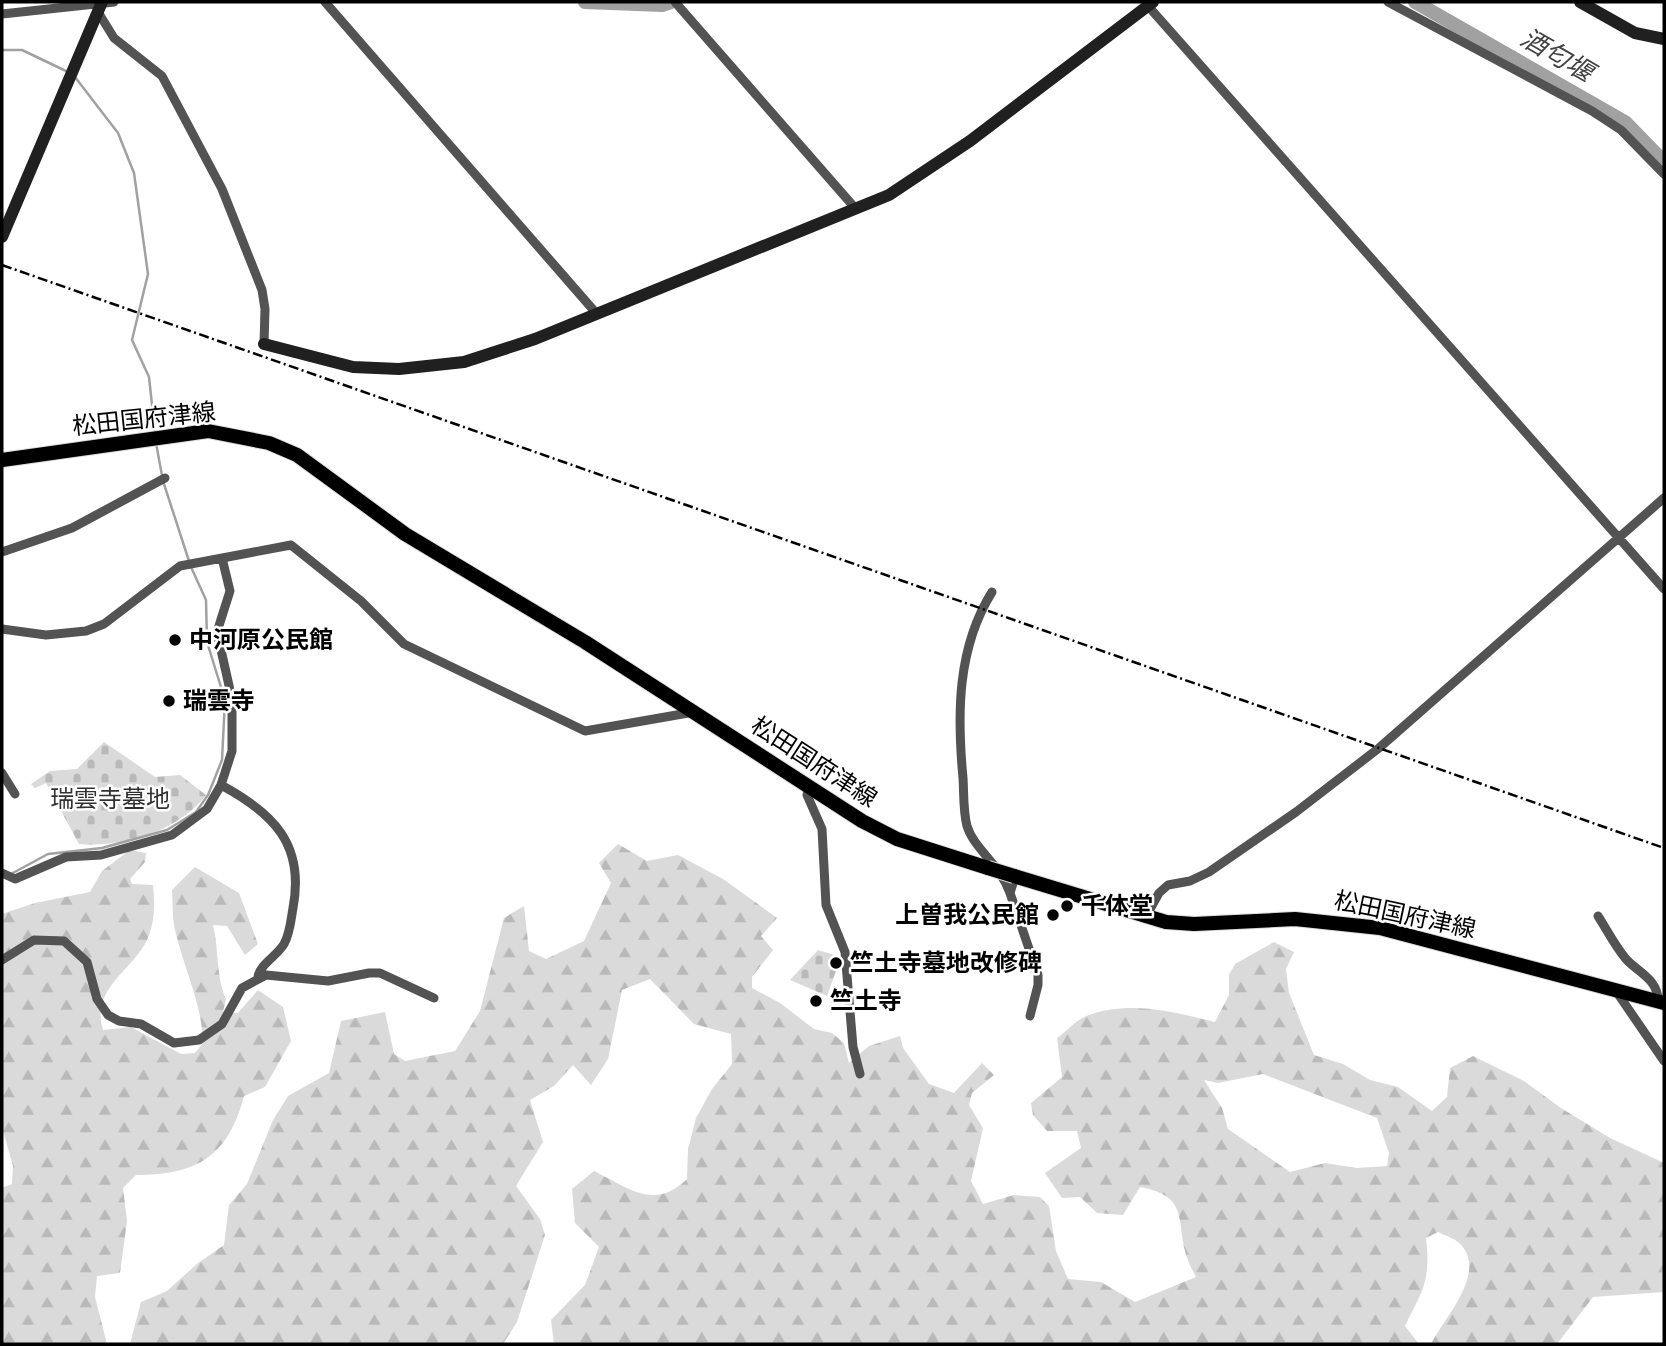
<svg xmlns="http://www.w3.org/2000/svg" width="1666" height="1346" font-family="'IBM Plex Sans','Noto Sans JP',sans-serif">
<defs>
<pattern id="forest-firs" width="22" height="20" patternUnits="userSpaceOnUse" patternTransform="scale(1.75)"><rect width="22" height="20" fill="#dadada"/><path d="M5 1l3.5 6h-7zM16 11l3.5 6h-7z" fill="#b9b9b9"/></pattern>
<pattern id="cemetery-stones" width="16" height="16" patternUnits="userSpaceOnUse" patternTransform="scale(1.75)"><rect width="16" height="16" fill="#dadada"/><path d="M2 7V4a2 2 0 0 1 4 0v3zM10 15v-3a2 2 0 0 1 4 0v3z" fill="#b9b9b9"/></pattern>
</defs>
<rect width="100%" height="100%" fill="#fff"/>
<path fill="url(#forest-firs)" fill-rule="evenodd" d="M618,844l29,17 31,-6 45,24 54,39 -16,18 12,14 -21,27v11l28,15 34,26 18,4 12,10 5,20 20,-17 31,-10 3,12 26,36 25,9 28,-30 12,12 -22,18 -3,12 14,23 -12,53 12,23 31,-9 26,2 9,9 7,45 12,28 33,3 34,20 61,-25c-4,-8 -9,-17 -11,-26 -8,-36 1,-55 -45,-64l-17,28 -26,-2 -17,-16 -18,1 -17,-25 36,-25 -4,-17h-30l-14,-16 -2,-12 31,-26 -5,-39c10,-7 20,-19 32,-23 41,-15 85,-3 126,7l14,-27v-20l6,-11 39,-22 20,10 -8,17 3,24 25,62 29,9 27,16 28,7 34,24 15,-14 3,-29 23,-12 51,25 37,27 49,30 54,25v129l-71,5 -36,47h-126c13,-26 55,-69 31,-98 -5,-7 -16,-10 -24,-14l-12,6c5,42 -3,52 -21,88l14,18h-865l-3,-24 34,-35 14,-38 -24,-24 -3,-34 22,-18c35,17 60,40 93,8l1,-30 8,-31 16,-29 20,-25 -1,-30 -37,-10 -44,-45 -28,11 -14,69 -17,26 -18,-20 -19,21 -24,14 13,42 -27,44 24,33 5,16 -28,87 -14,22h-373l11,-42 26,-11 31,-28 26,-18 5,-40 18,-21 26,-64 15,-24 41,-23 12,-52 44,-9 9,42 11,7 50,-10 25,-40 24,-93 20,-12 5,45 17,8 38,-18 27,-58 -12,-20zM1263,1074l114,44 12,35 -2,13 -30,2 -32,-5 -35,9 -62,-43 -6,-21 -18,-28 14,3z
M130,850l16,3 -1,9 -15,17 2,5 21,1c2,19 2,37 -6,55 -15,31 -57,49 -44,90l28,-3 50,27 14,-1 8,-10c-1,-39 -18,-72 -27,-109 -4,-14 -3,-29 -4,-44l23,-23 44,26 19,51 -13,11 -18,-29 -14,-1c6,24 3,53 13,74l-3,13 15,1 20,-23 25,17 8,34 -26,46 -21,9c-16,60 -46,79 -108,79l-13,13 4,33 -7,52 -23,3 -2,21 12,47h-105v-156l10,-4 1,-18 -11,-39v-213l33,-11 55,-11 12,-21z"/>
<path fill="url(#cemetery-stones)" d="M104,742l51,35 25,-2 26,20c-27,36 -84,53 -127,49l-33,-61 -11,5 -4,-4 19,-13 27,-2z
M818,950l23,7 -14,39 -37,-16z"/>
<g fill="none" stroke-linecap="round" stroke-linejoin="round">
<path stroke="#a1a1a1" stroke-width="2.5" d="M587,2v1
M2,50h20l44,21
M75,77l43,56 16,40 14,101 -16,66 17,37 6,56
M156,443l7,38 26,80
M11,874l37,-20 54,-6 65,-18 29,-18 12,-17 14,-35 3,-60 -18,-58 -1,-42 -15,-33"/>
<path stroke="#a1a1a1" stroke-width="14" d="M585,2l77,3 9,-3
M1415,2l210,120 39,40"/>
<g stroke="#dbdbdb" stroke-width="16">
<path id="primary" d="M2,460l206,-29 61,12 28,12 108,79 180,108 277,179 35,18 91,29
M1014,876l152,46 28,2 101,-5 85,9 284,75"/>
</g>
<path stroke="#535353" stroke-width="9" d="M325,2l271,311
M675,2l180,206
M1388,2l204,109 29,19 43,44
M1148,6l516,583
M98,12l16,26 48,38 60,113 40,101 3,19 -1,35
M2,14l112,-12
M2,552l70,-24 93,-50
M992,592c-35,56 -35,122 -29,186 1,15 0,33 4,48 7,23 33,38 43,67
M2,629l44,6 40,-4 18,-7 76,-58 111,-21 70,56 43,43 181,87 109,-19
M2,773l13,21
M221,785c52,28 84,59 72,123 -2,11 -3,26 -9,36 -7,12 -24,20 -26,33
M809,786l-2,9 15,34 4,76 19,47 8,95 7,27
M2,873l13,6 51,-22 35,-2 71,-20 35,-26 14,-24 11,-34v-52l-15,-67 13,-41 -8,-33
M1015,877l-5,16 28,82v10l-8,31
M1598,916c9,14 17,30 28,43 10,12 33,20 32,43
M1145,918l14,-25 9,-8 22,-4 19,-9 87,-60 83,-64 285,-250
M2,960l32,-20 30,1 23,21 10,37 11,16 11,6 22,3 33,19 25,-3 23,-16 20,-36 24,-13 62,6 41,-8h11l54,25
M1616,991l48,70"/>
<path stroke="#202020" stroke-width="12" d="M1580,2l55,31 29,6
M2,237l100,-235
M264,344l89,23 46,2 65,-7 71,-23 354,-144 81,-54 183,-139"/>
<use href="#primary" stroke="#000" stroke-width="14"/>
<path stroke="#000" stroke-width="2.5" stroke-dasharray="10 3.5 2 3.5" stroke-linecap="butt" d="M2,265l1662,583"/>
<g stroke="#dbdbdb" stroke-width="16" stroke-linecap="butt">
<path id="primary-bridge" d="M988,868l26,8"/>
</g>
<use href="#primary-bridge" stroke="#000" stroke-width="14"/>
</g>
<g fill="#000" stroke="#fff" stroke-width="2.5">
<circle cx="175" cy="640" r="7"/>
<circle cx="169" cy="701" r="7"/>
<circle cx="1067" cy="906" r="7"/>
<circle cx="1053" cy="915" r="7"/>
<circle cx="836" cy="963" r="7"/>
<circle cx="816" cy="1001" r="7"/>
</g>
<g text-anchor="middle" stroke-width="5" stroke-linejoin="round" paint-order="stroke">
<g font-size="24" fill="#000" stroke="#fff">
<text transform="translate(144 419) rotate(-6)" y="8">松田国府津線</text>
<text transform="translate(814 762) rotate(33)" y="8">松田国府津線</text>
<text transform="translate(1405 915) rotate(12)" y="8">松田国府津線</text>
</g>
<g font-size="24" font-weight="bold" fill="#000" stroke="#fff" text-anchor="start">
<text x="189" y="648">中河原公民館</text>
<text x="183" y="709">瑞雲寺</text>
<text x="1081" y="914">千体堂</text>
<text x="1039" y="923" text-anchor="end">上曽我公民館</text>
<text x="850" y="971">竺土寺墓地改修碑</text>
<text x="830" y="1009">竺土寺</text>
</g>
<g font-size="24" fill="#313131" stroke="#fff">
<text x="110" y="807">瑞雲寺墓地</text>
</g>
<g font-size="26" font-style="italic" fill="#424242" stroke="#fff">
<text transform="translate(1557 55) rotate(30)" y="9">酒匂堰</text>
</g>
</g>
<rect width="1666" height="1346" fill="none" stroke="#000000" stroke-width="7"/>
</svg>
